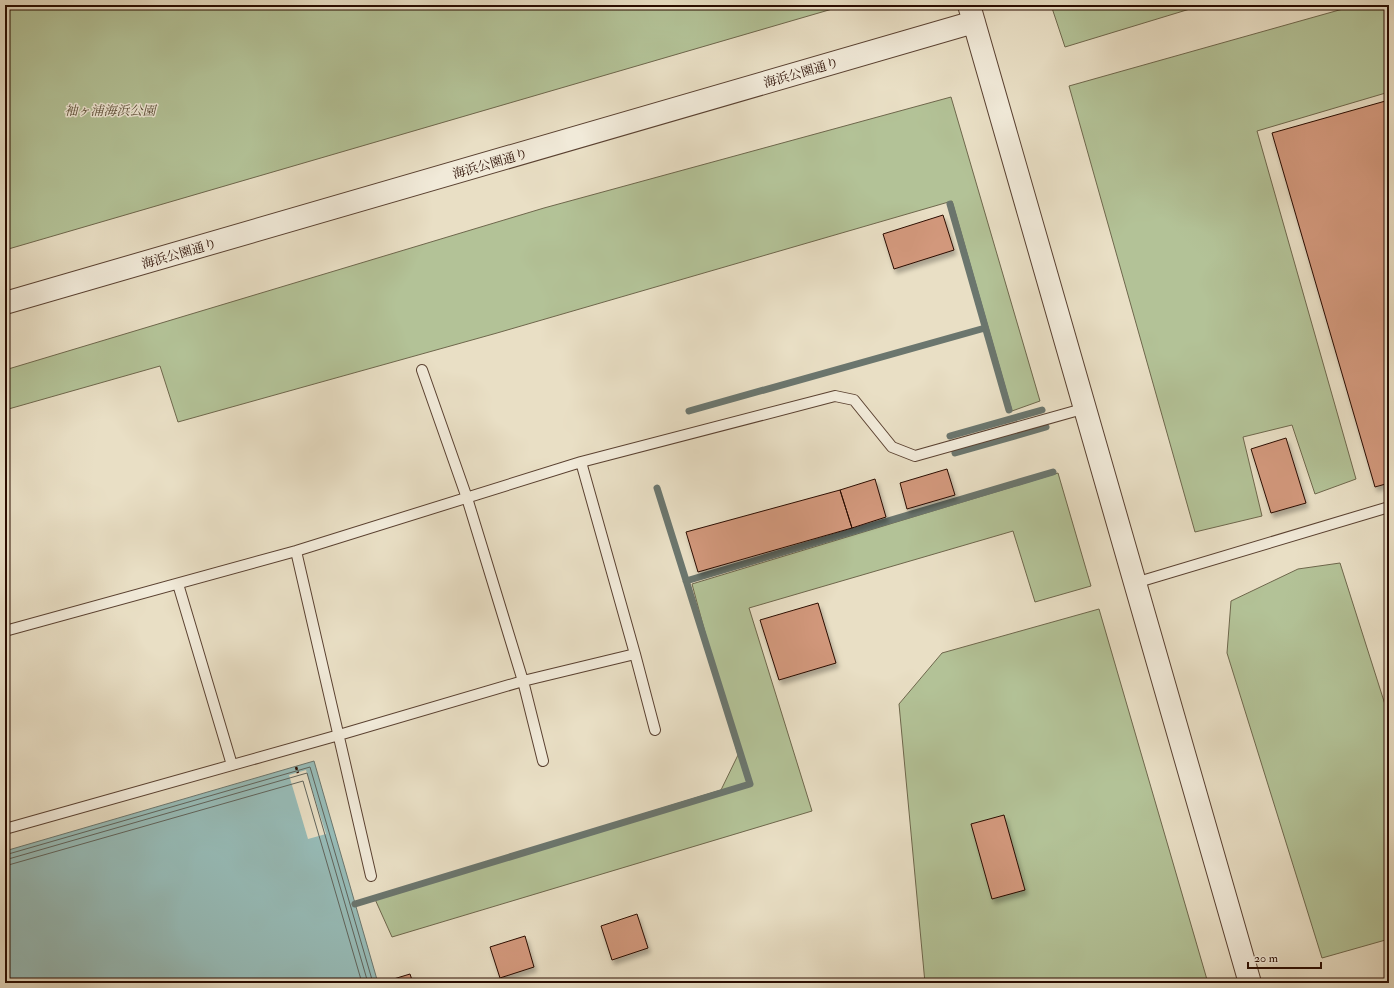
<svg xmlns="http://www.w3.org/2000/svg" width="1394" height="988" font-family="'IM FELL Double Pica','Noto Serif JP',serif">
<defs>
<filter id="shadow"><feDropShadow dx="2.5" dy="4.5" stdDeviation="2" flood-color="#0004"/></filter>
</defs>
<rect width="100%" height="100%" fill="#e9dfc5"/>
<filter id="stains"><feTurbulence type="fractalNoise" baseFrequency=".005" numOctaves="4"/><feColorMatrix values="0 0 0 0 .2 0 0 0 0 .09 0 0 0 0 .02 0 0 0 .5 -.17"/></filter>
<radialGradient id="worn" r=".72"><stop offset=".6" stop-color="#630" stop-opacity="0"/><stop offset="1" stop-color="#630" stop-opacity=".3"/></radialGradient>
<path fill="#b3c297" stroke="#6e674c" d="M5,5h841l-841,245z
M1051,5h152l-138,42z
M1357,5h32v87l-132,39 99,348 -41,15 -23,-69 -49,12 19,79 -67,16 -126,-446z
M951,97l89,304 -28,10 -60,-210 -455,132 -319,89 -18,-56 -155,44v-40l539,-162z
M1058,473l33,113 -56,16 -22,-71 -264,77 63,203 -420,126 -18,-40 347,-107 17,-35 -46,-171z
M1340,563l49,154v222l-67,19 -95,-305 4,-52 67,-32z
M1099,609l109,374h-283l-26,-279 43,-51z"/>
<path fill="#97bcb8" stroke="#6b766e" d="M314,761l64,222h-373v-132z"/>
<path fill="#e9dfc5" d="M306,770l20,64 -18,5 -19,-64z"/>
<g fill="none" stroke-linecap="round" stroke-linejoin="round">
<path stroke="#60645c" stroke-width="1" d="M5,855l305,-88 63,216
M5,860l302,-87 61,210
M5,866l298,-85 59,202"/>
<path stroke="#6b766e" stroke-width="7" d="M950,204l59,206
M689,411l296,-83
M950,436l92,-26
M955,453l91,-26
M686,581l367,-109
M355,904l395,-120 -93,-296"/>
</g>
<path fill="#d2987c" stroke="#2a0c00" filter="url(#shadow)" d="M1389,100v383l-14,4 -103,-354z
M943,215l11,35 -60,19 -11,-35z
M1286,438l20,65 -35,10 -20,-64z
M947,469l8,26 -48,14 -7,-26z
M875,479l11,38 -34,11 -12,-38z
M840,490l12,38 -154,44 -12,-40z
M818,603l18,60 -57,17 -19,-60z
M1004,815l21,75 -33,9 -21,-75z
M637,914l11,34 -36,12 -11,-34z
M525,936l9,31 -34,11 -10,-31z
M410,974l3,9h-25l-1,-2z"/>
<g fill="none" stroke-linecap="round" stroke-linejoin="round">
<g stroke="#5a4131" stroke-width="12">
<path id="service" d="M422,370l45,128 56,183 20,80
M581,462l54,192 20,76
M296,551l75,325
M1135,583l254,-76
M178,584l54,181
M5,631l291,-80 285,-89 254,-66 19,4 38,47 23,9 171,-48
M5,829l334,-94 184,-54 112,-27"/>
</g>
<g stroke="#5a4131" stroke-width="24">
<path id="tertiary" d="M969,5l281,978
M5,303l969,-281"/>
</g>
<path stroke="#2a0c00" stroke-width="2.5" stroke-dasharray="3 2" stroke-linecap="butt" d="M296,767l2,6"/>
<use href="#service" stroke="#f1ead9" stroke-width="10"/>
<use href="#tertiary" stroke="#f1ead9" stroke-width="22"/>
</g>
<g text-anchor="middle" stroke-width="3" stroke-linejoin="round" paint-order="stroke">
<g font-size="13" fill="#2a0c00" stroke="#f1ead9">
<text transform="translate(801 72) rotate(-16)" y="5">海浜公園通り</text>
<text transform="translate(490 163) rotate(-16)" y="5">海浜公園通り</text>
<text transform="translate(179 253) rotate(-16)" y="5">海浜公園通り</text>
</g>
<g font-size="13" font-style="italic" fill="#5a4c35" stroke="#f1ead9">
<text x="110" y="115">袖ヶ浦海浜公園</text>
</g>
</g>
<rect width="1394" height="988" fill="none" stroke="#e9dfc5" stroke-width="20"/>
<rect x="6" y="6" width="1382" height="976" fill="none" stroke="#2a0c00" stroke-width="2"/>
<rect x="10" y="10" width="1374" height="968" fill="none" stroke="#2a0c00"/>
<path d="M1248 962v6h73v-6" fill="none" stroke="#2a0c00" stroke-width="2"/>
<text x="1254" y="962" font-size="12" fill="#2a0c00" stroke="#f1ead9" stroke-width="3" paint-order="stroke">20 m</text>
<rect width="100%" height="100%" filter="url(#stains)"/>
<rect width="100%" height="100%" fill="url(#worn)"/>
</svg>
